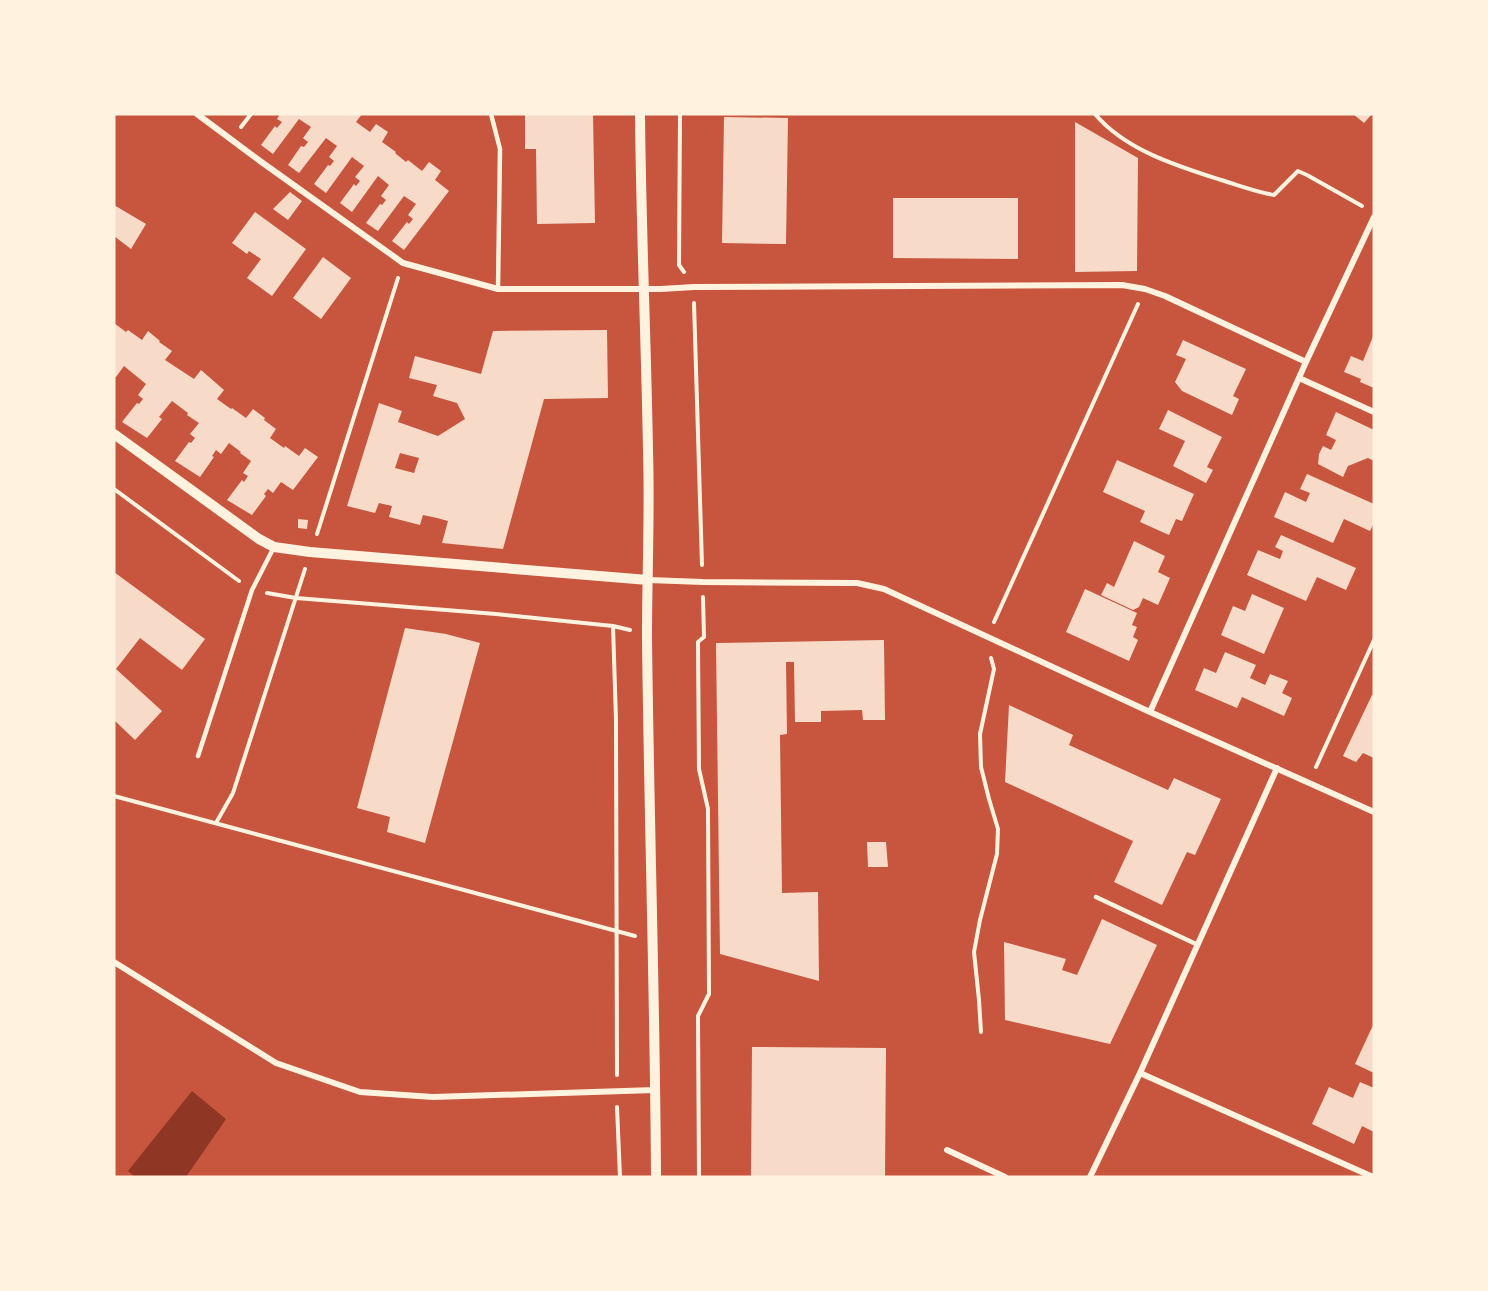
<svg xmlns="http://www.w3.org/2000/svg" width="1488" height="1291" font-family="'PT Sans',sans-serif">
<rect width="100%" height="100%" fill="#c8553d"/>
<path fill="#8f3625" d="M192,1091l34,28 -40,58h-51l-7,-6z"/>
<path fill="#f7dbc8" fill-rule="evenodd" d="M280,114h82l-6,8 14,10 6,-8 12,8 -6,10 14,10 -1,1 11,9 2,-2 14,11 7,-9 12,9 -6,9 14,11 -45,59 -12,-9 15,-19 2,2 4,-5 -5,-4 8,-11 -12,-8 -26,35 -12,-8 14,-19 2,1 4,-5 -5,-4 8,-11 -11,-9 -26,36 -12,-9 14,-19 2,2 4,-5 -5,-4 9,-11 -12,-9 -26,36 -12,-9 14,-19 2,1 4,-5 -5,-4 8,-11 -11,-8 -27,35 -11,-8 13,-19 3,1 4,-5 -5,-4 8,-11 -12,-8 -26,35 -12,-9 14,-19 2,2 5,-6 -5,-3z
M525,114h68l2,109 -58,1 -1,-75h-11z
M1353,114h19l-8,9z
M724,117l64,1 -2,126 -64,-1z
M1075,122l63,36 -1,113 -62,1z
M290,192l12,9 -14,19 -15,-11z
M893,198h125v61l-125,-1z
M114,205l32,19 -15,25 -17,-13z
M255,212l51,37 -34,47 -25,-18 14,-19 -12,-8 -2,3 -15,-11z
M323,257l28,21 -30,41 -28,-21z
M114,323l12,9 2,-2 14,10 6,-9 12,10 -1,1 13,9 -7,9 29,19 7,-9 23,20 -7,9 14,10 1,-1 14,10 7,-9 12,9 -1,2 12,9 -6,9 14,10 1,-2 14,10 6,-8 13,9 -25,33 -12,-8 -8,11 -5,-4 -4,5 2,2 -14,19 -25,-15 15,-20 2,2 4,-6 -5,-3 8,-12 -11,-8 1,-1 -12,-9 -8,11 -5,-4 -4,6 2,1 -14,20 -25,-16 14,-19 2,1 4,-5 -5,-4 9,-11 -12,-8 1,-2 -16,-12 -13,16 3,2 -15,19 -25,-16 15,-19 2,1 4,-5 -5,-4 8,-11 -22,-18 -8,11 -2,-2z
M607,330l1,68 -64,1 -41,150 -61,-6 6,-22 -11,-3 -14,-3 -3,10 -31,-8 3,-11 -13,-3 -4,10 -28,-7 32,-103 23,8 -4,11 40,14 27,-17 -8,-16 -24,-7 4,-11 -28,-7 6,-22 66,18 12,-43zM400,453l19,5 -5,15 -19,-5z
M1374,334v54l-14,-6 1,-3 -17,-7 7,-16 12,5z
M1183,340l63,29 -13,27 6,3 -7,16 -50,-24 -7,-9 11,-23 -10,-4z
M1168,410l54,27 -15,30 6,3 -7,13 -33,-17 12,-25 -26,-12z
M1336,412l38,18v31l-6,-3 -20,8 -5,11 -25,-13 1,-10 4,-8 8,4 5,-10 -10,-5z
M1117,460l77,34 -12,27 -6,-2 -7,16 -29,-13 5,-11 -42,-19z
M1307,474l67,30v19l-4,8 -26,-12 -11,24 -59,-26 11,-25 21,10 4,-9 -10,-4z
M298,519l10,1 -1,9 -9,-1z
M1281,535l75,33 -10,22 -29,-13 -11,24 -59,-26 11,-25 22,9 3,-8 -8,-4z
M1134,541l31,15 -7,16 12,6 -12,27 -15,-7 -4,9 -6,3 -32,-15 6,-12 7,4z
M114,572l91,67 -23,31 -42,-32 -24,31 46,42 -27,29 -21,-20z
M1085,589l52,24 -5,12 5,2 -4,10 5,3 -9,21 -63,-29z
M1252,594l32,14 -20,46 -43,-19 12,-29 12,5z
M405,628l41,6 34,9 -55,200 -38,-11 3,-15 -33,-9z
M884,640l1,80h-22l-1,-10 -41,1v11h-26l-1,-60h-8l1,72 -7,1 2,158 36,-1 1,89 -99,-27 -4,-311z
M1225,652l31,13 -6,13 15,7 5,-11 18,7 -6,12 10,5 -8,18 -42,-19 -5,11 -42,-18 9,-22 12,5z
M1372,695l2,1v62l-11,-5 -7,9 -13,-6z
M1009,705l64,30 -4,10 99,45 6,-12 47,21 -26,56 -8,-3 -25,53 -48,-23 19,-41 -128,-59z
M867,842h19l2,25h-20z
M1102,919l55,26 -47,99 -105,-24 -1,-78 62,17 -4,11 15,5z
M1374,1023v50l-19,-9z
M752,1047l134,1 -1,129h-134z
M1360,1082l14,6v44l-12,-6 -8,18 -42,-20 17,-37 24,11z"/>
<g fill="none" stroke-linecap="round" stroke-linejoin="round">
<path stroke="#fff3e0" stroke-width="4" d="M680,114l-1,151 5,7
M1095,114c30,36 82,52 126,66 17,5 35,12 53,15l24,-24 9,4 55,31
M241,127l10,-13
M694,303l8,262
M114,489l125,92
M317,534l81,-256
M267,593l29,5 200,16 117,12 17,4
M994,622l144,-318
M613,626l3,94 1,355
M1316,767l58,-127
M114,796l521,140
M216,823l17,-30 72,-224
M981,1032l-2,-32 -5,-48 6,-32 17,-66 1,-25 -9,-30 -8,-32 -1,-33 14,-65 -3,-11
M617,1107l3,70
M699,1177l-1,-161 11,-22 -1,-185 -9,-40 -1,-127 6,-5 -1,-40"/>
<path stroke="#fff3e0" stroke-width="4.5" d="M491,114l9,35 -2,140
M198,756l54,-166 22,-43
M1096,897l102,48"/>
<path stroke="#fff3e0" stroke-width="6" d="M197,114l63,47 143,102 95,26h163l33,-2 428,-2 23,4 20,7 141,66
M1299,378l75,34
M648,580l55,2 154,1 27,6 266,123 224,100
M1150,712l156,-350 68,-145
M114,962l162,101 84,29 73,5 222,-7
M1140,1073l233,104
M947,1150l58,27
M1090,1177l50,-104 137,-305"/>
<path stroke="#fff3e0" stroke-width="10" d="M640,114c1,112 6,224 8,336 2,63 -1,125 -1,187 2,180 8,360 9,540
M114,434l145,105 15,8 36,5 338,28"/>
</g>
<rect width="1488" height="1291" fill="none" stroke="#fff3e0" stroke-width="231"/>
</svg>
